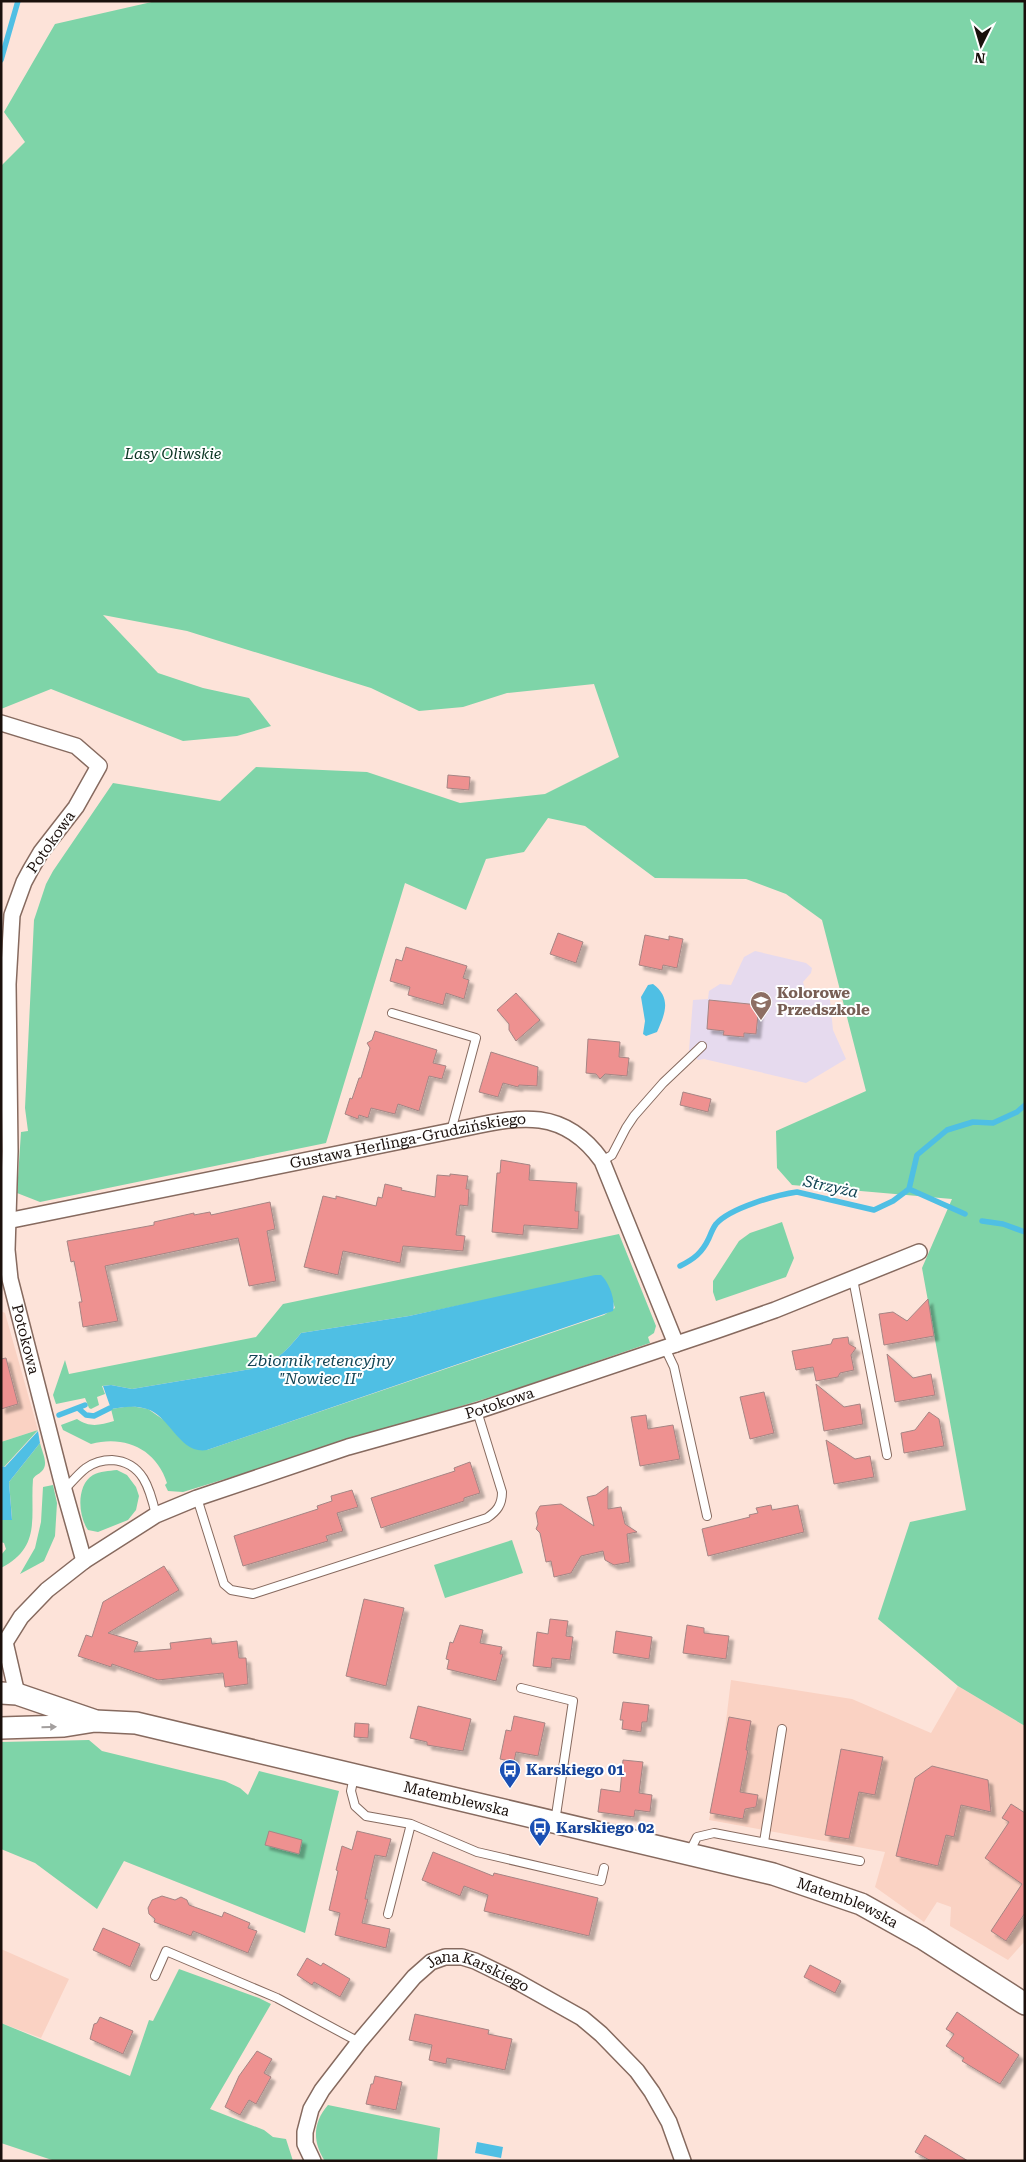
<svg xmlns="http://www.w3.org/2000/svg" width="1026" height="2162" font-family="'Roboto Serif',serif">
<defs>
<filter id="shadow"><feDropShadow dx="4.5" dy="4.5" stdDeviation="1" flood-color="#0004"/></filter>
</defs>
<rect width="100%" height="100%" fill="#fde3d9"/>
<path fill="#fad2c3" d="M1,1311l4,2 33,117 -37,12z
M731,1680l121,19 79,34 27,-47 67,40v215l-17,19 -58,-34 1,-19 -14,-5 -13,20 -49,-35 10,-35 -176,-32 14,-74z
M1,1949l68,30 -28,59 -40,-15z"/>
<path fill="#e6daee" d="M755,951l51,12 6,5 -1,5 -8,9 2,7 7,6 18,5 3,30 13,29 -40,24 -102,-24 -6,1 -9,-10 4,-50 15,-1 1,-8 11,-7 11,1 13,-28z"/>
<path fill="#7ed4a8" d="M156,1h869v1725l-67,-40 -80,-67 32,-97 56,-12 -44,-242 30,-69 -160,-14 -15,-17 -1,-37 90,-40 -44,-171 -36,-26 -40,-15 -91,-1 -70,-52 -37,-8 -24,34 -38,7 -20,51 -61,-27 -79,260 -286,59 -23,-9 4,-61 7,-1 -3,-23 9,-188 12,-36 7,-13 60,-88 107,18 36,-34 111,5 93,31 85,-9 74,-37 -25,-73 -87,9 -44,14 -44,4 -48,-23 -184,-57 -84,-16 55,58 45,15 46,10 22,28 -34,10 -54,5 -132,-52 -50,20v-543l24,-24 -21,-30 51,-88z
M782,1222l12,36 -8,19 -70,24 -3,-9v-11l26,-40 11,-8z
M619,1234l37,92 -2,7 -6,4 2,6 -140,48 -327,101 -15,-1 -3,-6 2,-2c-11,-34 -42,-48 -76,-39l-28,-14 -2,-5 16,-6c13,9 23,6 37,2l-3,-12 20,-3 17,3 59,41 397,-135 11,-7 -2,-6 -128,-2 -76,16 -108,17c-17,21 -25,28 -50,36l-119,20 -21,-4 -9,1 3,8 -8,3 2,8 -8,4 -2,-1 -4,-10 -29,6 -3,-9 12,-35 4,14 187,-37 27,-33z
M38,1430l-34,37 -3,-1v-24z
M40,1443c2,9 9,21 2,28 -4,4 -7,4 -9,8 -3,38 9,68 -32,89v-13l5,-6 -2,-6 -3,-1v-22l11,-1 -3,-37z
M117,1470l10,5 9,12 3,9 -3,14 -8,10 -30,12 -10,-2c-10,-14 -12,-45 5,-55 7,-4 16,-4 24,-5z
M53,1485l4,18 -2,33 -11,25 -24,13 15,-26 6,-26 2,-35z
M512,1540l11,33 -78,25 -11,-33z
M89,1740l13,11 123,30 15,7 8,7 11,-24 80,20 -34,142 -181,-72 -27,48 -62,-46 -34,-14v-107z
M179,1969l80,29 12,6 -61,105 54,21 9,7 13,2 7,22h-238l-54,-18v-120l129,53 19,-56 4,1z
M328,2105l112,23 -3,33h-112c-13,-19 -12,-39 3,-56z"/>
<path fill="#4fbfe4" d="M653,984c19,14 12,30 4,48l-11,4 -3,-2 2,-13 -4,-24 7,-12z
M595,1275h6c8,7 15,26 12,36l-406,139c-27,5 -37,-34 -60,-41 -13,-4 -24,-2 -36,0l-8,-23 8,-1 21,4 119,-20c25,-8 33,-15 50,-36l108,-17z
M38,1431l2,12 -31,39 3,38h-11v-54l4,1z
M477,2142l26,5 -2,11 -26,-5z"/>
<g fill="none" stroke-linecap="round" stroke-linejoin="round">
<path stroke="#4fbfe4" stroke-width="5.5" d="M1,60l17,-59
M909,1189l8,-34 30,-25 26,-8 20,1 24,-11 8,-7
M982,1221l21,3 22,8
M680,1266c14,-7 22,-13 29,-28 2,-5 4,-10 7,-14 14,-16 60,-29 81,-32l77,18 19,-9 16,-12 56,25
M78,1408l8,7 8,1 16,-8
M59,1415l26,-10"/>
</g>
<path fill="#ee9190" stroke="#a58584" filter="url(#shadow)" d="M448,775l22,2 -1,13 -22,-2z
M558,933l25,9 -7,21 -26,-9z
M645,935l24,5v-4l14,3 -6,29 -14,-3 -1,5 -23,-5z
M406,947l61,19 -4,12 6,2 -5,19 -18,-6 -3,12 -35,-10 2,-8 -20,-6 6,-22 6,2z
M516,993l24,27 -24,21 -7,-11v-6l-12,-14z
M709,1000l50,5 -3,29 -12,-1v4l-21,-2 1,-4 -17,-2z
M375,1031l62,19 -4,13 13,3 -4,13 -13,-3 -10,35 -21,-7 -3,10 -24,-6 -3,10 -9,-3 -1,4 -13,-5 5,-16 2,1 7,-21h2l9,-30 -3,-5 5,-3z
M588,1039l32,3 -1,15 10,1 -2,18 -22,-2 -5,5 -4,-5 -10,-1z
M491,1052l47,15 -1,19 -18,-1 -1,2 -15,-4 -5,14 -19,-5z
M683,1092l28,7 -3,13 -28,-7z
M501,1160l29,5 -1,15 48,3 -2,28h4l-1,18 -54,-4 -1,10 -31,-3 5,-59h3z
M450,1174l18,2 -2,13h3l-1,17 -8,-1 -4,30 9,1 -2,15 -60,-5 -3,17 -57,-12 -5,24 -34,-8 19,-71 13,3v-3l40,10 2,-9 4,1 3,-14 17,4 -1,2 34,7 2,-22 13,1z
M270,1202l5,27 -8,2 9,50 -27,5 -11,-48 -133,28 13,55 -35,6 -4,-25h3l-8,-41 -3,1 -4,-21 87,-16v-3l40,-9v2l16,-3 1,3z
M928,1299l6,37 -50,9 -5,-31 14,-2 14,9z
M848,1337l1,7 7,4 -5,7 3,15 -14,3 -2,4 -22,4 -3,-14 -17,3 -4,-19 39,-7 2,-5z
M887,1354l26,24 18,-4 4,21 -40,7z
M6,1358l12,46 -17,5v-50z
M816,1384l28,23 16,-3 3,20 -39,7z
M764,1392l10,41 -24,6 -10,-42z
M929,1412l10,7 5,27 -40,7 -3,-20 14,-3z
M646,1415l2,14 25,-4 7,34 -40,7 -9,-49z
M826,1440l29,19 15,-3 4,21 -40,7z
M470,1462l10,31 -16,5v3l-83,27 -10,-30 84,-27 -1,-3z
M608,1486v23l13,-2 4,17 12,8 -10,2 3,28 -16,3 -9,-5 -2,-9 -22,5 -10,17 -17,4 -3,-16 -5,1 -6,-29 -4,-4 2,-5 -2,-11 4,-7 21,-2 33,22 -7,-29 9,-2z
M352,1490l6,17 -21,6 6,18 -17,5 2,5 -85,25 -9,-30 84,-27 -1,-3 15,-5 -1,-5z
M771,1505l1,5 26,-5 6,27 -96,24 -6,-27 48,-12 -1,-2 9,-2 -2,-5z
M164,1566l15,24 -71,43 30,9 -4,10 37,-3 -1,-6 41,-5 1,6 25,-3 2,17h7l2,26 -23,3 -2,-14 -65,7 -46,-16 -1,3 -33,-11 8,-21 6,2 11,-35z
M364,1599l40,9 -18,78 -40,-10z
M550,1619l18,2 -2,15 7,1 -3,23 -18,-2 -1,10 -18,-2 4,-34 11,2z
M460,1625l23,5 -3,13 22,4 -2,7h3l-7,27 -49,-12 2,-9 -3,-1 4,-17 3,1z
M687,1625l17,3v5l25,3 -3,23 -43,-6z
M616,1631l36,6 -3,22 -36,-6z
M623,1702l26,3 -2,17h-5l-1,10 -19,-3 1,-9h-3z
M418,1706l53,13 -8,32 -36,-6v-3l-17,-4z
M514,1716l31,7 -7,33 -22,-4 -2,10 -14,-3 6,-29 5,1z
M729,1717l22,4 -5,29h2l-8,42 18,3 -2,12 -11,2 -2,10 -33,-6z
M355,1723l14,1 -1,14 -14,-1z
M841,1749l42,8 -8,38 -16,-3 -10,47 -24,-4z
M623,1760l20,2 -4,31 13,2 -2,17 -15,-2 -1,7 -36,-5 3,-23 19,3z
M932,1766l56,14 3,32 -30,-7 -7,32 -8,-2 -8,31 -42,-10 19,-78z
M1011,1804l14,9v100l-19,28 -15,-10 31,-47 -37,-26 24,-36 -7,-4z
M269,1831l33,9 -3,14 -34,-9z
M357,1831l34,8 -5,18 -11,-2 -10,44h3l-6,24 28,6 -4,19 -51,-13 5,-22 -11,-3 9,-39 -2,-1 6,-24 10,4z
M433,1852l60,24 1,-3 104,25 -9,38 -105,-25 4,-16 -24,-9 -4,10 -38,-16z
M162,1896l13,4 6,-3 6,3 2,5 33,12 2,-5 26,11 -2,5 9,3 -9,22 -55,-22 -2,5 -37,-14 1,-3 -6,-5 -1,-6 4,-8z
M103,1928l37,16 -10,23 -37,-17z
M307,1958l14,8 2,-3 27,16 -10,18 -26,-15 -2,3 -15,-10z
M810,1965l31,16 -6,12 -31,-16z
M957,2012l62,43 -19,29 -38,-23 2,-3 -18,-12 8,-12 -8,-5z
M415,2014l74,16 -1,4 24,5 -7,31 -58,-12 -1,6 -17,-4 3,-15 -23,-5z
M100,2017l33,14 -10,23 -33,-15 4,-15 3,-1z
M257,2051l15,8 -8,14 7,4 -15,27 -7,-4 -9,15 -15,-8 14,-31z
M375,2076l27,6 -6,28 -30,-6 5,-20h2z
M925,2135l43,26h-37l-16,-9z"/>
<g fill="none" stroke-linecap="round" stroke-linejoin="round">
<g stroke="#866a5f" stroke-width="10">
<path id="lane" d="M392,1013l84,25 -25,93
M602,1161l10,-6 14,-27 8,-12 29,-33 39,-37
M853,1279l34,176
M665,1348l9,19 33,149
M64,1490c7,-7 14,-16 22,-22 7,-5 17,-8 26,-8 31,2 38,29 44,55
M197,1498l27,86 7,6 22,4 234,-76c10,-7 15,-13 15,-26l-25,-81
M521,1688l52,13 -18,121
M354,1776l-3,15 4,15 11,10 45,8 66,28 124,29 3,-13
M764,1842l18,-113
M689,1853l8,-16 17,-4 146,28
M388,1914l23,-90
M155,1976l11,-25 111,47 82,44"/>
</g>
<g stroke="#866a5f" stroke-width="18">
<g id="street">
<path id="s1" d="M1,723l75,23 23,20 -23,41 -35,45 -10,17 -7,13 -12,33 -4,69 2,167 -3,99 3,29 54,211 20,71"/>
<path id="s2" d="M7,1221l444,-90c60,-12 109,-29 151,30l74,183"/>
<path d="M5,1642l12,52"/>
<path id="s3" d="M1,1649l20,-32 26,-27 37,-29 72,-46 41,-17 151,-51 129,-36 241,-81 57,-20 144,-58"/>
<path id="s4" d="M313,2161l-8,-17v-12l6,-23 11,-19 37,-48 55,-65 17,-15 14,-5h17l13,4 41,20 66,37 19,16 36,37 15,21 17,30 14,39"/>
</g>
</g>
<g stroke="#866a5f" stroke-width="24">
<g id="secondary">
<path d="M1,1693l16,1 76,26"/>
<path id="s5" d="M1,1728l63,-2 31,-5 41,2 637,151 88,30 61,34 103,66"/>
</g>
</g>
<use href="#lane" stroke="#fff" stroke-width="8"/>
<use href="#street" stroke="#fff" stroke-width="15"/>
<use href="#secondary" stroke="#fff" stroke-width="21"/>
</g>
<defs><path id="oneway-solid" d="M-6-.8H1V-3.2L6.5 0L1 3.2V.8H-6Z" transform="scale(1.25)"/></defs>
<use fill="#a39f9e" href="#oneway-solid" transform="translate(49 1727) rotate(-2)"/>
<defs>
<g id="school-pin" transform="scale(1.125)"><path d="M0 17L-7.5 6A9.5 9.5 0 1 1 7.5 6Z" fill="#8d6e63" stroke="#fff"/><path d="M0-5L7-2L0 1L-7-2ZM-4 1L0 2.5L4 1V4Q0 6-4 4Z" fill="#fff"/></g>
<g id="bus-pin" transform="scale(1.125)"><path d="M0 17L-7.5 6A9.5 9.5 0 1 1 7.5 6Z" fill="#1a4fb4" stroke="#fff"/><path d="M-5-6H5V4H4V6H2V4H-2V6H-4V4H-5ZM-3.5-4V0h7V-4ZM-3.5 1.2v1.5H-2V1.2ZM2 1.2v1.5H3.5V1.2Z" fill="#fff"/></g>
</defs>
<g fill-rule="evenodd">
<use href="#school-pin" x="761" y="1002"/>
<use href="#bus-pin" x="510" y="1770"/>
<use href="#bus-pin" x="540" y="1828"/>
</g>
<g text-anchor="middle" stroke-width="4" stroke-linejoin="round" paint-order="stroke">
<g font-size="15" font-style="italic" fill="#093421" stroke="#fff">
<text x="173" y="459">Lasy Oliwskie</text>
</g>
<g font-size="15" fill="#1a100c" stroke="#fff">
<text transform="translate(51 842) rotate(-55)" y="5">Potokowa</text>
<text dy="5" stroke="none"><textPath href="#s2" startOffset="409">Gustawa Herlinga-Grudzińskiego</textPath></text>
<text dy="5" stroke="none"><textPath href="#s1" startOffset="709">Potokowa</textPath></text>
<text dy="5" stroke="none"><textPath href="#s3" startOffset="569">Potokowa</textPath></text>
<text dy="5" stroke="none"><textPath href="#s5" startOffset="465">Matemblewska</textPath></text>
<text dy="5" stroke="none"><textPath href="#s5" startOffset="870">Matemblewska</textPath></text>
<text dy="5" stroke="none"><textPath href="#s4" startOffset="295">Jana Karskiego</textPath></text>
</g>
<g font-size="15" font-weight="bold" fill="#785e54" stroke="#fff" text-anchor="start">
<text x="777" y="998">Kolorowe<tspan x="777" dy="17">Przedszkole</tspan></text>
</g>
<g font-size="15" font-weight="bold" fill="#164399" stroke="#fff" text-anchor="start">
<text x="526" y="1775">Karskiego 01</text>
<text x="556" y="1833">Karskiego 02</text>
</g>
<g font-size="16" font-style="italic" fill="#144555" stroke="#fff">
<text transform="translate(831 1186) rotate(12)" y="6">Strzyża</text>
<text x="321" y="1366">Zbiornik retencyjny<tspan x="321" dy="18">"Nowiec II"</tspan></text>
</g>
</g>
<rect width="1026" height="2162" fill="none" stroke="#1a100c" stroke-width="5"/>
<g transform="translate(981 45) rotate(185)" stroke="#ffffff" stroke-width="4" paint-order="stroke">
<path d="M0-4L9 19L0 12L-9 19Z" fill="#1a100c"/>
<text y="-8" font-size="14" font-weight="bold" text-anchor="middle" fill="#1a100c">N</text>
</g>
</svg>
